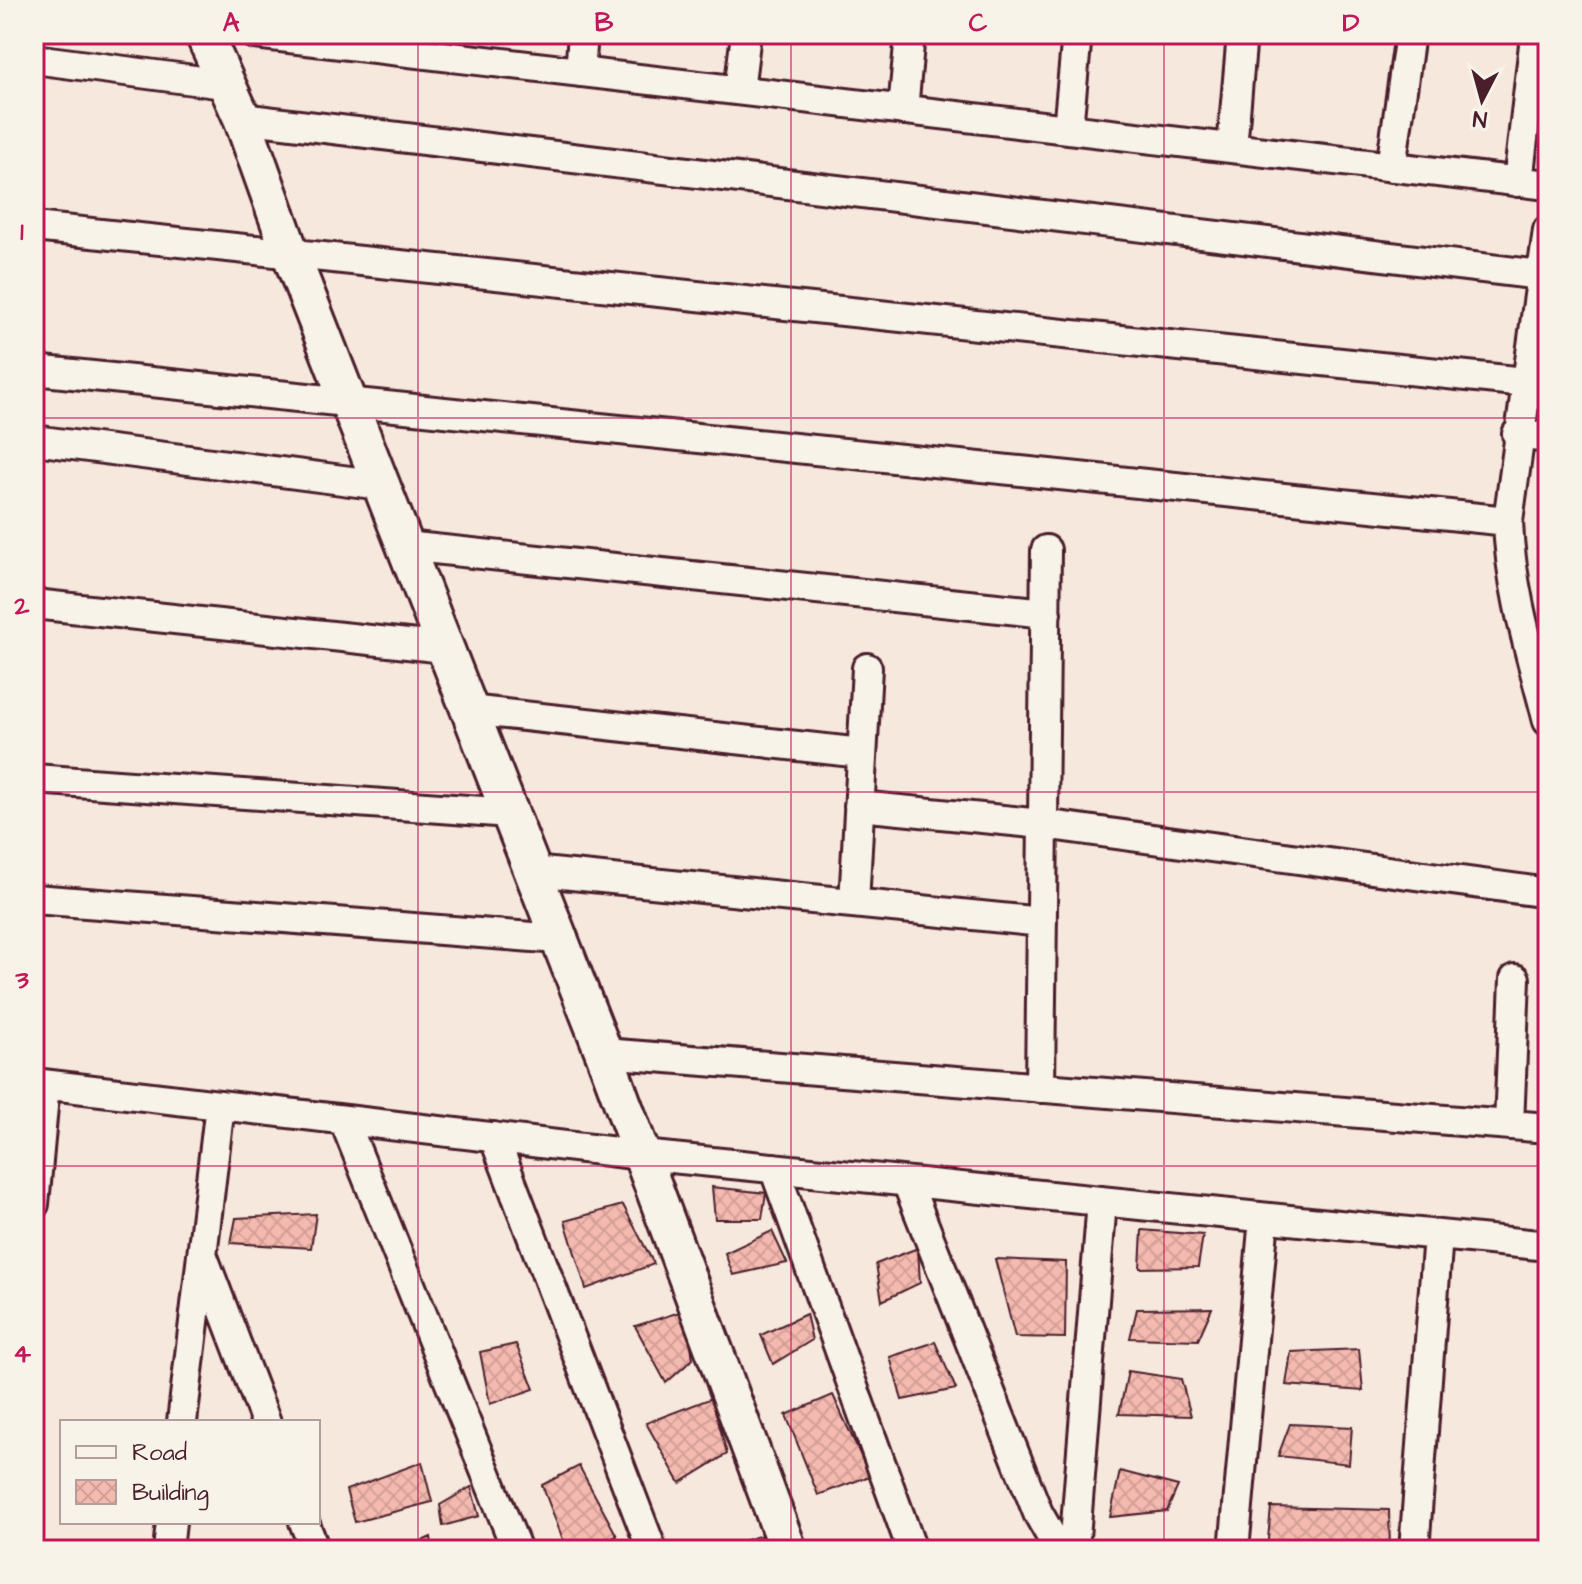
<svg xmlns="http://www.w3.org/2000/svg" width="1582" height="1584" font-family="'Architects Daughter',sans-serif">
<defs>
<pattern id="building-cross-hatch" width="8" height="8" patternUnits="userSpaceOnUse" patternTransform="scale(2)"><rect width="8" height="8" fill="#f4baaf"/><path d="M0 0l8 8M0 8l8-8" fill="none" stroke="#d39f97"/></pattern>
</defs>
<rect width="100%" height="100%" fill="#f6e8dd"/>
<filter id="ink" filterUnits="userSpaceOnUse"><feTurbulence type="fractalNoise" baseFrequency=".0125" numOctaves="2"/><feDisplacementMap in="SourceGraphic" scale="16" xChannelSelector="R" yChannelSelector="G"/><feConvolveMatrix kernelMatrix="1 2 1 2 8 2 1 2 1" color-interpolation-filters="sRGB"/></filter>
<g filter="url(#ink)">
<path fill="url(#building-cross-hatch)" stroke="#4a1f2b" stroke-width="2" d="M712,1187l54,6 -4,26h-47z
M623,1205l31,59 -68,25 -21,-68z
M316,1214l-5,34 -80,-5 5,-25z
M1142,1230l61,5 -5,32 -58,1z
M772,1231l15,32 -54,12 -8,-22z
M918,1248l2,35 -38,18 -6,-37z
M995,1259l71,3 -1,76 -50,-1z
M1212,1308l-14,32 -68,-2 7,-29z
M686,1310l7,49 -27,24 -31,-57z
M806,1314l6,26 -39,24 -12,-29z
M935,1342l21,47 -54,11 -12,-43z
M516,1344l18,45 -44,15 -10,-52z
M1359,1349l4,42 -77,-6 5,-33z
M1128,1371l53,8 10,37 -72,-2z
M833,1395l37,81 -52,19 -32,-80z
M712,1398l15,56 -47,29 -34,-60z
M1290,1424l62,3 -3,37 -71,-8z
M422,1462l10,40 -77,20 -9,-32z
M579,1466l38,70 -30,14h-20l-25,-65z
M1120,1471l58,15 -11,25 -57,6z
M471,1487l8,29 -36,10 -3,-21z
M1271,1507l118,3 1,40h-123z
M762,1535l5,15h-53z
M431,1537l2,13h-31z"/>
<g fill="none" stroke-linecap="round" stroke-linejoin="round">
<g stroke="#4a1f2b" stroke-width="34">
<path id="minor" d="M255,34l1293,151
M34,59l190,25
M580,72l3,-38
M739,90l7,-56
M903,110l7,-76
M242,118l1298,157
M1068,129l9,-95
M1232,148l10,-114
M1391,167l19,-133
M1518,182l17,-146
M34,227l1491,155
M1548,230l-40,291c2,68 23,134 40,200
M34,370l1474,151
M1517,434l31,4
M34,440l347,45
M405,546l641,67
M34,604l411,44
M469,710l393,43
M34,779l476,34
M859,806l184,18 505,69
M532,871l510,51
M34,899l525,40
M854,903l13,-235
M604,1053l944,75
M34,1083l608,72 906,91
M1040,1088l6,-538
M344,1120l173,430
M1509,1125l6,-146
M494,1137l158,413
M774,1168l138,382
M907,1182l131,331 21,37
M34,1204l11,-119
M202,1254l64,168
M182,1422l38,-317
M304,1522l11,28
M168,1550l3,-28
M1074,1550l28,-349
M1234,1550l30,-332
M1414,1550l24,-315"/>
</g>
<g stroke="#4a1f2b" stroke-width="42">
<path id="tertiary" d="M204,34l38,84 49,137 313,798 184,497"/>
</g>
<use href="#minor" stroke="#f7f3e8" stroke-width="28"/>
<use href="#tertiary" stroke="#f7f3e8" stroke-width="36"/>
</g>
</g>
<path fill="none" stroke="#c2185b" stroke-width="2" stroke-opacity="0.55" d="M418,34v1516M791,34v1516M1164,34v1516M34,418h1514M34,792h1514M34,1166h1514"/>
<rect width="1582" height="1584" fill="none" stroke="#f7f3e8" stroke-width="88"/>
<rect x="60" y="1420" width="260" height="104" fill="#f7f3e8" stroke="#b29e9c" stroke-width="2"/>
<rect x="76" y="1446" width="40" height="12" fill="#f7f3e8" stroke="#b29e9c" stroke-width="2"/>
<text x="132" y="1460" font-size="24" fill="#4a1f2b">Road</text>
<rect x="76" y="1480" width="40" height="24" fill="url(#building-cross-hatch)" stroke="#b29e9c" stroke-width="2"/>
<text x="132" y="1500" font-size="24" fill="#4a1f2b">Building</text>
<g transform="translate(1482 100) rotate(186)" stroke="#f7f3e8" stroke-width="6" paint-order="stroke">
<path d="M0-6L14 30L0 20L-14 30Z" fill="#4a1f2b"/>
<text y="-12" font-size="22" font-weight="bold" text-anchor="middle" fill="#4a1f2b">N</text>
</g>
<rect x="44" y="44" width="1494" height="1496" fill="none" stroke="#c2185b" stroke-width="3"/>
<g font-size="26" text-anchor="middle" font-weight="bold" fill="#c2185b">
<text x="231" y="31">A</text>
<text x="604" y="31">B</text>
<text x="978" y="31">C</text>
<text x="1351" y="31">D</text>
<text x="22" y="240">1</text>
<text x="22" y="614">2</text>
<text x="22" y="988">3</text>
<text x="22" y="1362">4</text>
</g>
</svg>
